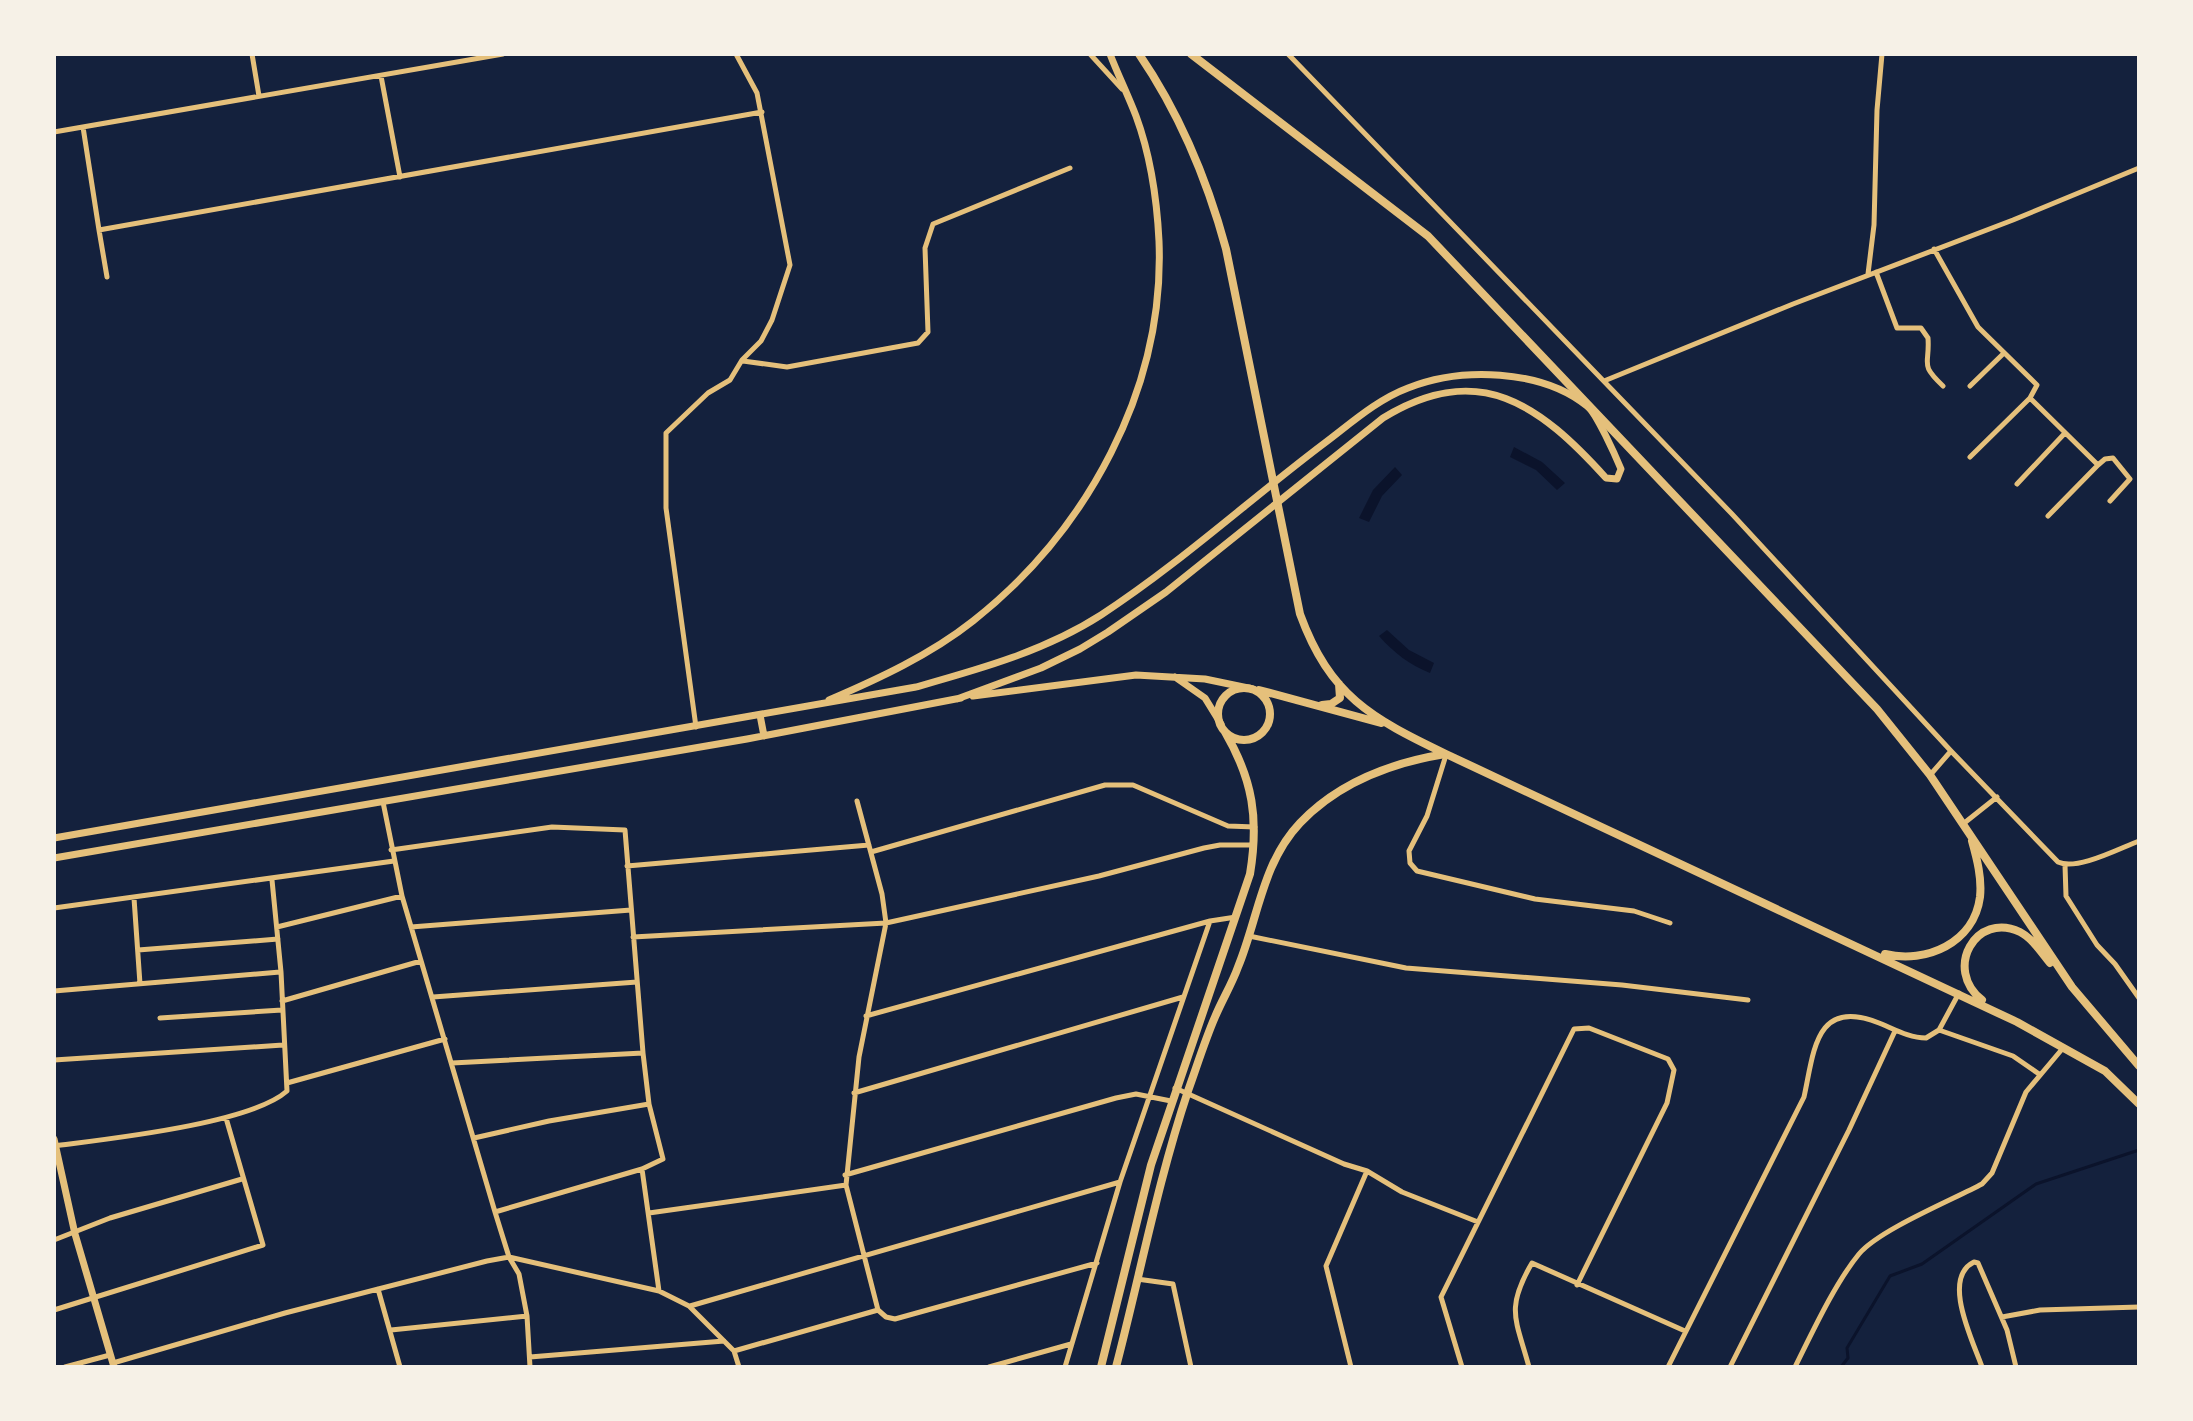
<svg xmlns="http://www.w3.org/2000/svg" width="2193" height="1421" font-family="Inter,sans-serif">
<rect width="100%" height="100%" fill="#14213d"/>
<path fill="#0b132b" d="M1514,447l28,15 23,21 -8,7 -21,-20 -26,-13z
M1395,467l7,8 -20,21 -13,26 -10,-4 14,-28z
M1387,630l22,20 25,13 -4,10c-20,-8 -36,-20 -51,-37z"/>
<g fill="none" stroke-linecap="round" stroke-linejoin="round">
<path stroke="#0b132b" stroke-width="3" d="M1841,1367l7,-9 -1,-10 43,-72 32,-12 114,-80 103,-34"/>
<path stroke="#e5c07b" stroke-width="5" d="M252,54l7,42
M1090,54l32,35
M1288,54l444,460 219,237 107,111c19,9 62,-14 81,-21
M381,76l19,101
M83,127l16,103 663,-118
M54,132l449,-78
M99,230l8,47
M1934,249l44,78 59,58 -7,13 68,67 -50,51
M1876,272l21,56h24l7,10c2,28 -9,25 15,48
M1868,274l6,-49 3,-115 5,-56
M743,361l44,6 131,-24 10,-11 -3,-84 8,-24 137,-56
M1604,381l189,-77 220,-84 126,-52
M1970,386l34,-33
M1970,457l60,-59
M2098,465l7,-6 8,-1 17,21 -20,22
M2017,484l48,-51
M696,727l-30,-219v-75l42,-40 22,-13 12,-20 19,-19 11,-21 18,-55 -33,-172 -21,-39
M1446,755l-19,61 -18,35 1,12 7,8 118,28 99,12 36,12
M1931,774l20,-23
M857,801l25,93 4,29 -27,134 -13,128 32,125
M383,802l19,94 93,316 14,45 10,17 8,42 3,51
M1963,824l34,-27
M391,850l161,-23 73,3 18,223 6,51 14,55 -21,10 -147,43
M871,852l234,-67h28l95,41 27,1
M2065,865l1,31 31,49 18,19 24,34
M627,866l242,-21
M134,898l6,86
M54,908l340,-47
M277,927l125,-31
M411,927l220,-17
M1249,936l157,32 216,17 126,15
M633,937l253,-14 213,-47 105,-28 16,-3h34
M138,950l140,-11
M54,991l226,-19
M433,997l204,-15
M282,1001l139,-40
M866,1016l344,-95 26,-4
M160,1018l122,-8
M1939,1030l74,26 26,18
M54,1060l229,-15
M452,1063l191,-10
M287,1083l158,-44
M1175,1088l169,76 23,7 35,21 76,30
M854,1093l329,-96
M474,1138l75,-17 100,-17
M54,1146c53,-7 196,-22 233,-55l-6,-119 -9,-92
M642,1169l17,122
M845,1175l271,-77 20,-4 35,7
M649,1213l197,-28
M54,1240l56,-22 132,-39
M1137,1279l36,5 18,83
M378,1289l22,78
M690,1306l430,-124
M54,1310l209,-65 -37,-127
M878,1310l8,7 9,2 202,-56
M2002,1317l38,-7 99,-3
M391,1330l136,-14
M734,1351l144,-41
M530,1357l194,-16
M113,1363l172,-50 202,-52 22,-4 150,34 30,15 45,45 5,16
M65,1367l45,-12
M989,1367l82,-23
M1065,1367l55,-185 90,-261
M1351,1367l-25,-101 41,-95
M1462,1367l-21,-70 133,-268 15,-1 79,31 6,11 -7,33 -90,182
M1529,1367c-13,-48 -24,-58 3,-104l153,68
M1668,1367l136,-270c10,-45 11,-100 75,-74 15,6 30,15 47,15l13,-8 20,-37
M1730,1367l119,-237 46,-99
M1795,1367c17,-34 40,-84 64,-113 20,-24 93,-54 123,-70l10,-11 34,-81 37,-44
M1982,1367c-9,-26 -41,-89 -8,-105l4,1 29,67 9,37"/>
<path stroke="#e5c07b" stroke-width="7" d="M1175,677l30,21 16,26
M973,696l163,-21 69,4 48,10
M829,700c49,-21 101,-45 144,-79 114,-90 192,-232 186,-380 -2,-40 -9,-87 -23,-125 -8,-21 -18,-41 -26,-62
M760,715l4,21
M54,838l862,-151c64,-18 129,-36 185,-72 78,-51 147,-114 221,-170 27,-20 54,-45 86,-57 53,-21 133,-19 179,18 9,6 29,51 34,63l-4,10 -11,-1c-66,-73 -127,-119 -223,-60l-217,174 -58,40 -28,17 -39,19 -84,31
M54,858l693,-119 214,-41
M54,1139l21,95 39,133"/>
<path stroke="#e5c07b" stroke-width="8" d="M1139,54c41,60 68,125 87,195l74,365c30,82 71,104 146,140l571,268 88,49 34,33
M1191,54l237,182 449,473 53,66 142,212 67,79
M1218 714a26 26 0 1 1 52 0a26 26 0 1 1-52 0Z
M1259,690l122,33
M1322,705l9,-1 9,-6 -1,-14
M1885,954c41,10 89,-11 95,-57 2,-19 -3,-38 -8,-56
M1982,1000c-39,-31 -6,-89 38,-68 12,6 21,20 30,31
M1101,1367l50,-202 99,-291c9,-55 3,-94 -25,-142
M1116,1367c24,-92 42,-186 72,-276 9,-25 17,-51 27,-74 7,-17 17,-33 23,-50 20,-48 24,-104 62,-144 39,-41 90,-60 145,-69"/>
</g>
<rect width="2193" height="1421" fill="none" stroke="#f6f1e7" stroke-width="112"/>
</svg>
